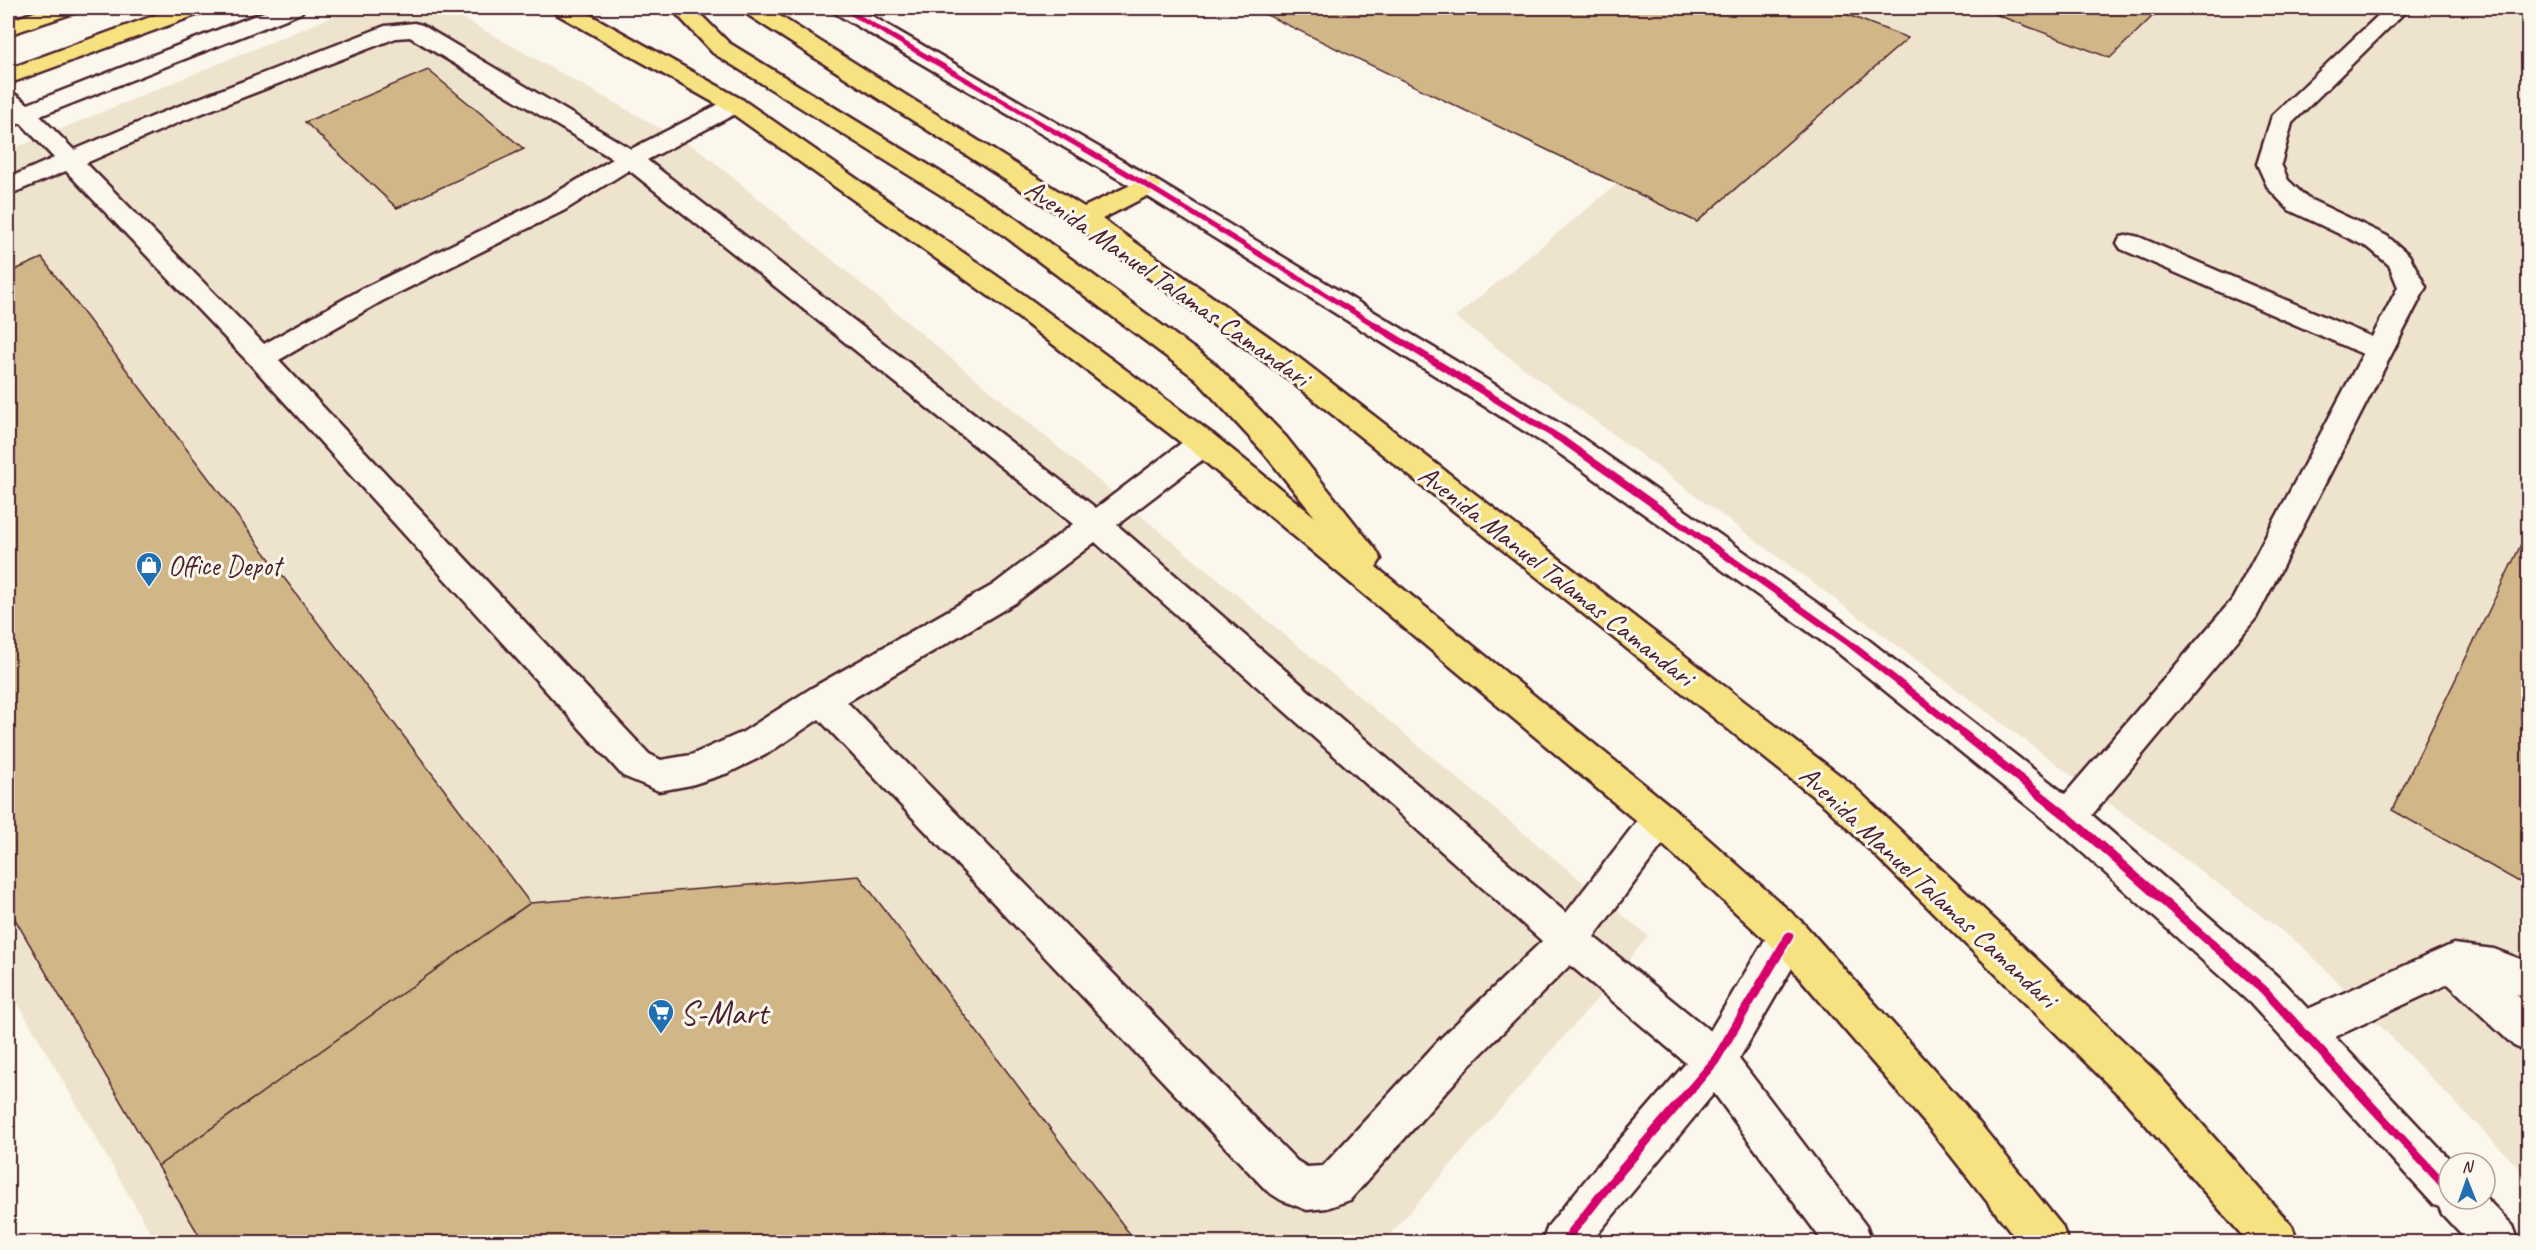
<svg xmlns="http://www.w3.org/2000/svg" width="2536" height="1250" font-family="Caveat,sans-serif">
<rect width="100%" height="100%" fill="#fbf7ec"/>
<filter id="ink" filterUnits="userSpaceOnUse"><feTurbulence type="fractalNoise" baseFrequency=".0167" numOctaves="2"/><feDisplacementMap in="SourceGraphic" scale="12" xChannelSelector="R" yChannelSelector="G"/><feConvolveMatrix kernelMatrix="1 2 1 2 8 2 1 2 1" color-interpolation-filters="sRGB"/></filter>
<g filter="url(#ink)">
<path fill="#eee4ce" d="M353,8h91l257,143 947,785 -44,55 -221,251h-1227l-148,-256v-835z
M1784,8h744v1169l-225,-230 -848,-630 361,-296z"/>
<path fill="#d1b687" stroke="#4a1f2b" stroke-width="1.5" d="M1252,8h578l78,30 -211,184z
M1979,8h182l-51,50z
M428,70l96,79 -127,59 -92,-86z
M42,258l488,645 -372,263 -150,-259v-634z
M2528,530v357l-136,-77z
M859,876l277,366h-933l-45,-76 372,-263z"/>
<g fill="none" stroke-linecap="round" stroke-linejoin="round">
<g stroke="#4a1f2b" stroke-width="5">
<path id="minor" d="M274,8h30l-3,5 -261,103 34,34 87,-37 224,-87 29,-3 8,2 209,124 96,-49 8,-2 8,2 4,5 -4,5 -96,50 449,348 96,-73 11,-3 11,3 4,8 -4,8 -97,74 449,388 81,-105 13,-5 13,5 5,11 -5,11 -79,107 116,94 65,-108 14,-5 14,5 5,13 -5,13 -64,110 127,167 6,16h-49l-109,-149 -123,149h-49l6,-16 45,-55 93,-108 -116,-98 -101,101 -119,134 -23,8 -20,2 -26,-10 -14,-9 -448,-472 -52,35 -39,19 -37,12 -32,6 -36,-15 -372,-411 -185,-194 -58,24v-17l46,-20 -33,-35 -13,4v-34l8,2 12,9zM410,37l203,122 -66,39 -185,91 -98,55 -178,-181 91,-40 219,-85zM629,170l444,354 -80,61 -183,104 -67,43 -52,23 -30,5 -12,-6 -370,-394 103,-59 183,-91zM1095,542l447,399 -101,97 -118,128 -16,1 -10,-6 -450,-459 168,-99z
M832,8h26l299,173 418,252 286,201 204,160 167,-194 131,-246 -242,-105 -4,-6 4,-6 9,-2 9,2 233,100 26,-50 -9,-22 -20,-17 -80,-38 -21,-22 -11,-24 15,-48 114,-108h23l-117,115 -11,41 7,16 19,18 80,38 22,19 17,32 -170,331 -164,197 186,162 30,32 145,-65 41,5 34,13v36l-12,-4 12,12v46l-14,-6 -66,-62 -113,53 118,126h-4v36l36,-2 28,29 6,16h-51l-26,-28 -3,-7 -5,-2 -184,-202 -195,-175 -218,-176 -284,-203 -414,-258 -304,-178z"/>
</g>
<g stroke="#4a1f2b" stroke-width="5">
<path id="major" d="M46,8h31l-3,5 -66,22v-14z
M175,8h30l-3,5 -194,71v-15z
M552,8h26l165,92 284,197 187,138 101,82 -51,-64 -69,-75 -201,-150 -281,-175 -42,-45h23l35,35 283,173 203,148 71,73 90,113 5,9 -5,8 297,241 130,115 157,176 102,127 6,16h-49l-89,-113 -155,-180 -128,-119 -455,-379 -185,-142 -280,-199 -172,-97z
M742,8h25l317,199 55,-26 9,-3 9,3 4,5 -4,5 -55,28 197,139 552,426 305,288 136,154 6,16h-50l-122,-140 -301,-296 -546,-434 -205,-148 -329,-211z"/>
</g>
<use href="#minor" fill="#fbf7ec" fill-rule="evenodd"/>
<use href="#major" fill="#f7e281" fill-rule="evenodd"/>
<g stroke="#fbf7ec" stroke-width="8">
<path id="cycleway-far2" d="M843,8l305,178 227,139"/>
</g>
<g stroke="#fbf7ec" stroke-width="10">
<path id="cycleway-far1" d="M1373,324l191,117 285,202 115,91"/>
</g>
<g stroke="#fbf7ec" stroke-width="13">
<path id="cycleway" d="M1962,733l106,84 196,173 185,200
M1564,1242l44,-56 107,-125 74,-125"/>
</g>
<use href="#cycleway-far2" stroke="#d6006c" stroke-width="5"/>
<use href="#cycleway-far1" stroke="#d6006c" stroke-width="7"/>
<use href="#cycleway" stroke="#d6006c" stroke-width="9"/>
</g>
</g>
<defs>
<g id="shop-pin" transform="scale(1.35)"><path d="M0 17L-7.5 6A9.5 9.5 0 1 1 7.5 6Z" fill="#1f6fb2" stroke="#fbf7ec"/><path d="M-5-2.5h2.3a2.7 3.5 0 0 1 5.4 0H5L5.5 6h-11ZM-1.5-2.5h3a1.5 2.3 0 0 0-3 0Z" fill="#fff"/></g>
<g id="supermarket-pin" transform="scale(1.35)"><path d="M0 17L-7.5 6A9.5 9.5 0 1 1 7.5 6Z" fill="#1f6fb2" stroke="#fbf7ec"/><path d="M-6-5.5h2.5l.6 2H6L4.5 2H-2.5L-4.4-4H-6ZM-1.5 3.2a1.3 1.3 0 1 0 .1 0ZM3 3.2a1.3 1.3 0 1 0 .1 0Z" fill="#fff"/></g>
</defs>
<g fill-rule="evenodd">
<use href="#shop-pin" x="149" y="565"/>
<use href="#supermarket-pin" x="661" y="1012"/>
</g>
<g text-anchor="middle" stroke-width="6" stroke-linejoin="round" paint-order="stroke">
<g font-size="28" fill="#4a1f2b" stroke="#fbf7ec">
<text transform="translate(1168 282) rotate(35)" y="10">Avenida Manuel Talamas Camandari</text>
<text transform="translate(1557 575) rotate(38)" y="10">Avenida Manuel Talamas Camandari</text>
<text transform="translate(1929 886) rotate(43)" y="10">Avenida Manuel Talamas Camandari</text>
</g>
<g font-size="28" fill="#4a1f2b" stroke="#fbf7ec" text-anchor="start">
<text x="168" y="575">Office Depot</text>
</g>
<g font-size="33" fill="#4a1f2b" stroke="#fbf7ec" text-anchor="start">
<text x="680" y="1024">S-Mart</text>
</g>
</g>
<rect width="2536" height="1250" fill="none" stroke="#fbf7ec" stroke-width="30"/>
<rect x="15" y="15" width="2506" height="1220" fill="none" stroke="#4a1f2b" stroke-width="2" filter="url(#ink)"/>
<g transform="translate(2467 1181) rotate(359)"><circle r="28" fill="#fbf7ec" stroke="#b4a19f" stroke-width="1.5"/>
<path d="M0-4.5L10 22L0 15L-10 22Z" fill="#1f6fb2"/>
<text y="-9" font-size="16" font-weight="bold" text-anchor="middle" fill="#4a1f2b">N</text>
</g>
</svg>
